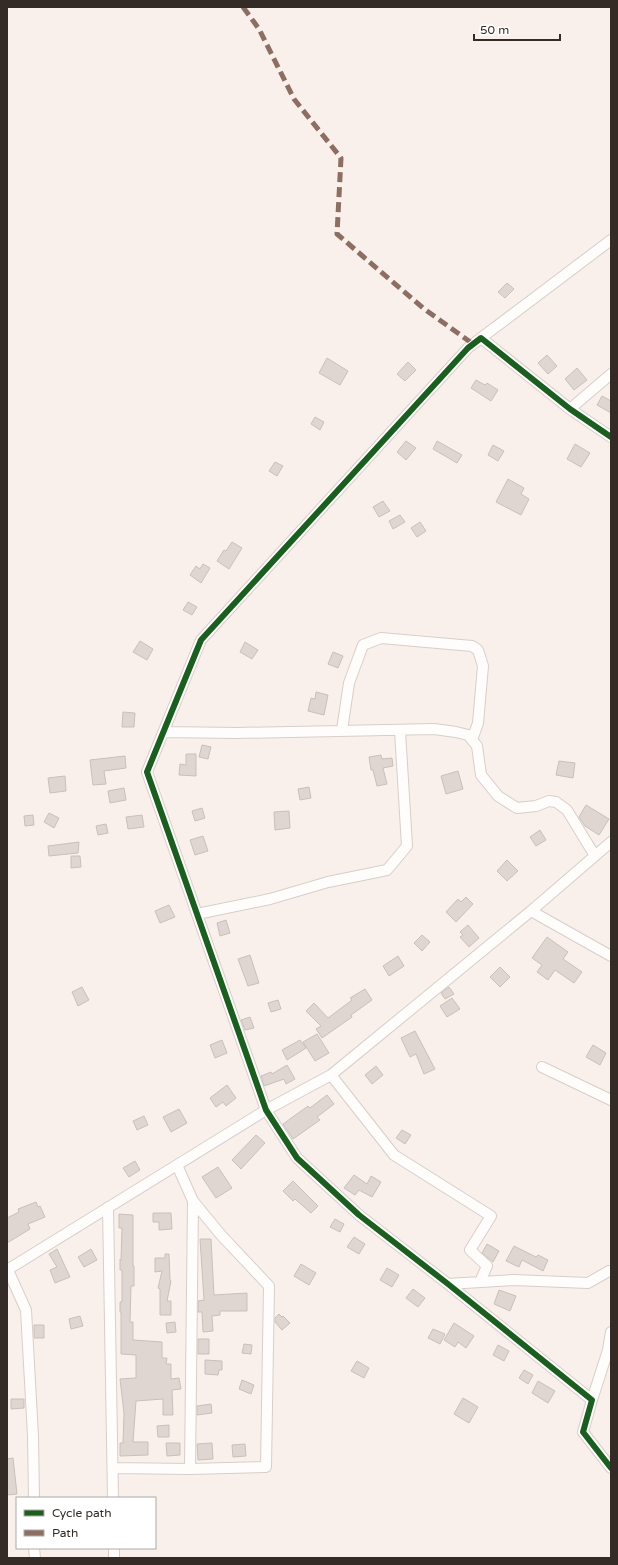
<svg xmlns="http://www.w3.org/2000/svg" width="618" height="1565" font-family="'Varela Round',sans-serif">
<rect width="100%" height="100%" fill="#f9f0ec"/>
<path fill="#dfd6d2" stroke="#c8c0bb" d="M507,283l7,6 -9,9 -7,-6z
M547,355l10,11 -9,8 -10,-11z
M327,358l21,13 -8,14 -21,-12z
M408,362l8,8 -11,11 -8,-7z
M577,368l10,12 -13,10 -9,-11z
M476,380l9,5 2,-2 11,7 -7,11 -20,-13z
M602,396l9,5v12l-14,-8z
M315,417l9,5 -4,8 -9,-6z
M406,441l10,7 -10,12 -9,-8z
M437,441l25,14 -5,8 -24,-14z
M575,444l15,9 -9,14 -14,-8z
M493,445l11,6 -6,10 -10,-6z
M275,462l8,4 -6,10 -8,-5z
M508,479l16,9 -3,6 8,5 -8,16 -25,-13z
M383,501l7,10 -11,6 -6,-10z
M400,515l5,7 -12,7 -4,-8z
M420,522l6,9 -9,6 -6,-9z
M232,542l10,6 -13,21 -12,-8 7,-11 2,1z
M203,564l7,4 -9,15 -11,-8 6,-9 4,3z
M188,602l9,5 -5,8 -9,-5z
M140,641l13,8 -6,11 -14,-8z
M245,642l13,8 -6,9 -12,-7z
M333,652l10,4 -5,12 -10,-4z
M316,692l12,3 -4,20 -16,-4 3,-13 4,1z
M123,712l12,1 -1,14h-12z
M202,745l9,2 -3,12 -9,-2z
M186,754h10v22l-17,-1 1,-11 6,1z
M381,755l1,4 10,-1 1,8 -10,2 4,16 -10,2 -4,-16h-2l-2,-13z
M125,756l1,12 -22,3 2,13 -13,1 -3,-25z
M559,761l16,2 -2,15 -17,-3z
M458,771l5,18 -17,5 -5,-18z
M65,776l1,15 -16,2 -2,-15z
M309,787l2,11 -11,2 -2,-11z
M124,788l2,12 -16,3 -2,-12z
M586,805l23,14 -10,16 -14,-9 -6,-9z
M202,808l3,10 -10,3 -3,-10z
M289,811l1,17 -15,2 -1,-18z
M49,813l10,5 -5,10 -10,-6z
M33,815l1,10 -9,1 -1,-10z
M142,815l2,12 -16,2 -2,-12z
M106,824l2,9 -10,2 -2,-9z
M540,830l6,10 -10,6 -6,-9z
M203,836l5,15 -13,4 -5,-15z
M79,842l-1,11 -29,3 -1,-10z
M71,856h9l1,11 -10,1z
M507,860l11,11 -11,10 -10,-10z
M466,897l7,7 -17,18 -10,-10 12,-13 3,3z
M169,905l6,12 -15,6 -5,-12z
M226,920l4,13 -10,3 -3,-13z
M468,925l11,13 -10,9 -9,-10 3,-2 -3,-3z
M422,935l8,7 -8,9 -8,-8z
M547,937l21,15 -5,7 19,13 -8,11 -19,-13 -7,10 -11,-8 5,-7 -10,-7z
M250,955l9,28 -11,3 -10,-27z
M398,956l6,10 -15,10 -6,-10z
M500,967l10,10 -10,10 -10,-10z
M82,987l7,13 -11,6 -6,-14z
M449,987l5,7 -9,5 -4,-6z
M365,989l7,11 -21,15 1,2 -30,21 -6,-9 5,-3 -15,-15 8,-8 14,15 24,-18 -2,-2z
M452,998l8,11 -13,8 -7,-11z
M278,1000l3,9 -10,3 -3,-9z
M250,1017l4,11 -9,2 -4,-10z
M415,1031l20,38 -11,5 -8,-20 -6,3 -9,-19z
M317,1034l12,19 -14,8 -12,-19z
M222,1040l5,13 -12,5 -5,-13z
M300,1040l6,8 -19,12 -5,-10z
M593,1045l13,8 -6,12 -14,-8z
M287,1065l8,14 -9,5 -2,-5 -20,7 -3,-10 10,-4 1,2z
M376,1066l7,9 -11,9 -7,-9z
M227,1085l9,13 -10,8 -3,-4 -7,5 -6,-9z
M327,1095l7,9 -17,13 3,3 -27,19 -10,-15 25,-18 2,2z
M179,1109l8,14 -16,9 -8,-15z
M144,1116l4,9 -11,5 -4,-9z
M402,1130l9,5 -6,9 -9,-6z
M256,1135l9,8 -24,26 -9,-9z
M135,1161l5,9 -11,7 -6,-9z
M218,1167l14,21 -16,10 -14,-21z
M354,1175l13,9 4,-8 10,6 -9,15 -13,-7 -4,5 -11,-7z
M293,1181l25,25 -7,7 -16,-14 -2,2 -10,-10z
M36,1202l2,5 2,-1 5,11 -17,7 2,5 -23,14v-25l12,-6 -1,-3z
M153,1213h18l1,16 -13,1v-8h-6z
M119,1214l14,1v51h1v20h-3l-1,36h3v18l29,2v16h5l-1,6h5v15l8,-1 2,11 -9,1 1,25h-10v-16l-27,2 -3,41h15v13l-28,1v-13h3l1,-30 -4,-34 16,-1v-23l-15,-1v-42h-1v-10h2v-32h-2v-11l1,1 1,-32h-3z
M335,1219l9,5 -4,8 -10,-5z
M354,1237l11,7 -6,10 -12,-7z
M200,1239h11l3,56 33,-2v18h-27v4l-8,1 1,15 -10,1 -1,-20h-4v-11l6,-1z
M487,1244l12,7 -6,11 -11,-9z
M514,1246l22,11 2,-2 10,5 -5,11 -21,-11 -3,7 -13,-6z
M57,1249l13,28 -15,6 -5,-13 7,-3 -8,-13z
M91,1249l6,11 -13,7 -6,-10z
M165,1254h4l1,26 1,1 -4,20h4v14h-11v-26l-2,-1 4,-17 -7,1v-14h10z
M301,1264l15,9 -7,12 -15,-9z
M387,1268l12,7 -7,12 -12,-7z
M413,1289l12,9 -7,9 -12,-9z
M499,1290l17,6 -6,15 -16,-7z
M279,1314l3,3 1,-1 7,7 -8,7 -7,-8v-4z
M80,1316l3,10 -12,3 -2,-10z
M175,1322l1,10 -9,1 -1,-10z
M454,1323l20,13 -8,12 -8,-6 -3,5 -11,-7z
M34,1325h10v13h-10z
M433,1329l12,5 -5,10 -12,-6z
M198,1339h11v15h-11z
M244,1344l8,1 -1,9 -9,-1z
M498,1345l11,6 -5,10 -11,-6z
M205,1360l17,1v9h-3l-1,5 -13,-1z
M357,1361l12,7 -5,10 -13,-7z
M524,1370l9,5 -5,9 -9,-6z
M242,1380l12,5 -3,9 -12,-5z
M538,1381l17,10 -7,12 -16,-10z
M463,1398l15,9 -9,16 -15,-9z
M11,1399h13v9l-13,1z
M211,1404l1,9 -15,2v-9z
M169,1425v12h-11l-1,-11z
M166,1443h14v12l-13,1z
M212,1443l1,16 -15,1 -1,-16z
M245,1444l1,12 -13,1 -1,-12z
M13,1458l4,36 -10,1v-36z"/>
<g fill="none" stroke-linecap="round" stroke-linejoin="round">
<g stroke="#d7ceca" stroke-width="12">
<path id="minor" d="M481,338l130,-98
M570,409l41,-35
M611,437l-41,-28 -89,-71 -13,10 -267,292 -54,132 119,338 31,48 62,57 89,69 144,116 -9,32 28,36
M342,730l7,-47 14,-38 18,-7 91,8 6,4 5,16 -5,57 -6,17
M164,732l73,1 197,-4 22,3 12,3 9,11 4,29 17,21 19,12 19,-2 13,-5 7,1 11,8 28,46
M531,911l80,45
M197,914l73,-15 58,-17 59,-12 20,-24 -7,-115
M542,1067l69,33
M331,1075l63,80 97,61 -21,34 17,16 -7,16
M108,1207l5,291
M7,1268l19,42 7,126 1,62
M7,1270l259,-160 65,-35 200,-164 80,-69
M448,1284l66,-4 74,3 21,-12
M592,1400l16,-50 3,-18
M113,1468l77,1 3,-268 -16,-36
M190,1469l76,-2 3,-181 -48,-51 -28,-34
M34,1548l1,10
M114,1548v10"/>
</g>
<use href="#minor" stroke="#fefdfc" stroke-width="10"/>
<path stroke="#8d6e63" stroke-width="5" stroke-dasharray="10 5" stroke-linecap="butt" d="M243,7l16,22 35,70 47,59 -4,76 86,74 50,36"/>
<g stroke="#fff" stroke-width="8">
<path id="cycleway" d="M611,437l-41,-28 -89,-71 -13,10 -267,292 -54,132 119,338 31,48 62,57 89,69 144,116 -9,32 28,36"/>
</g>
<use href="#cycleway" stroke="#1b5e20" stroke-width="6"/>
</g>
<rect width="618" height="1565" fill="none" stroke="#352b26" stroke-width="16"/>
<rect x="16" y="1497" width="140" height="52" fill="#ffffff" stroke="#aeaaa8"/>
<rect x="24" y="1510" width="20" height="6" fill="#1b5e20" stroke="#aeaaa8"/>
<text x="52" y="1517" font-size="12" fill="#352b26">Cycle path</text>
<rect x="24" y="1530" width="20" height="6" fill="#8d6e63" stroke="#aeaaa8"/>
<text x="52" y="1537" font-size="12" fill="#352b26">Path</text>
<path d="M474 34v6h86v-6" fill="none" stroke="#352b26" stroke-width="2"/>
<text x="480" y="34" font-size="12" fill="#352b26" stroke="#ffffff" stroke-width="3" paint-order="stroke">50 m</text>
</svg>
